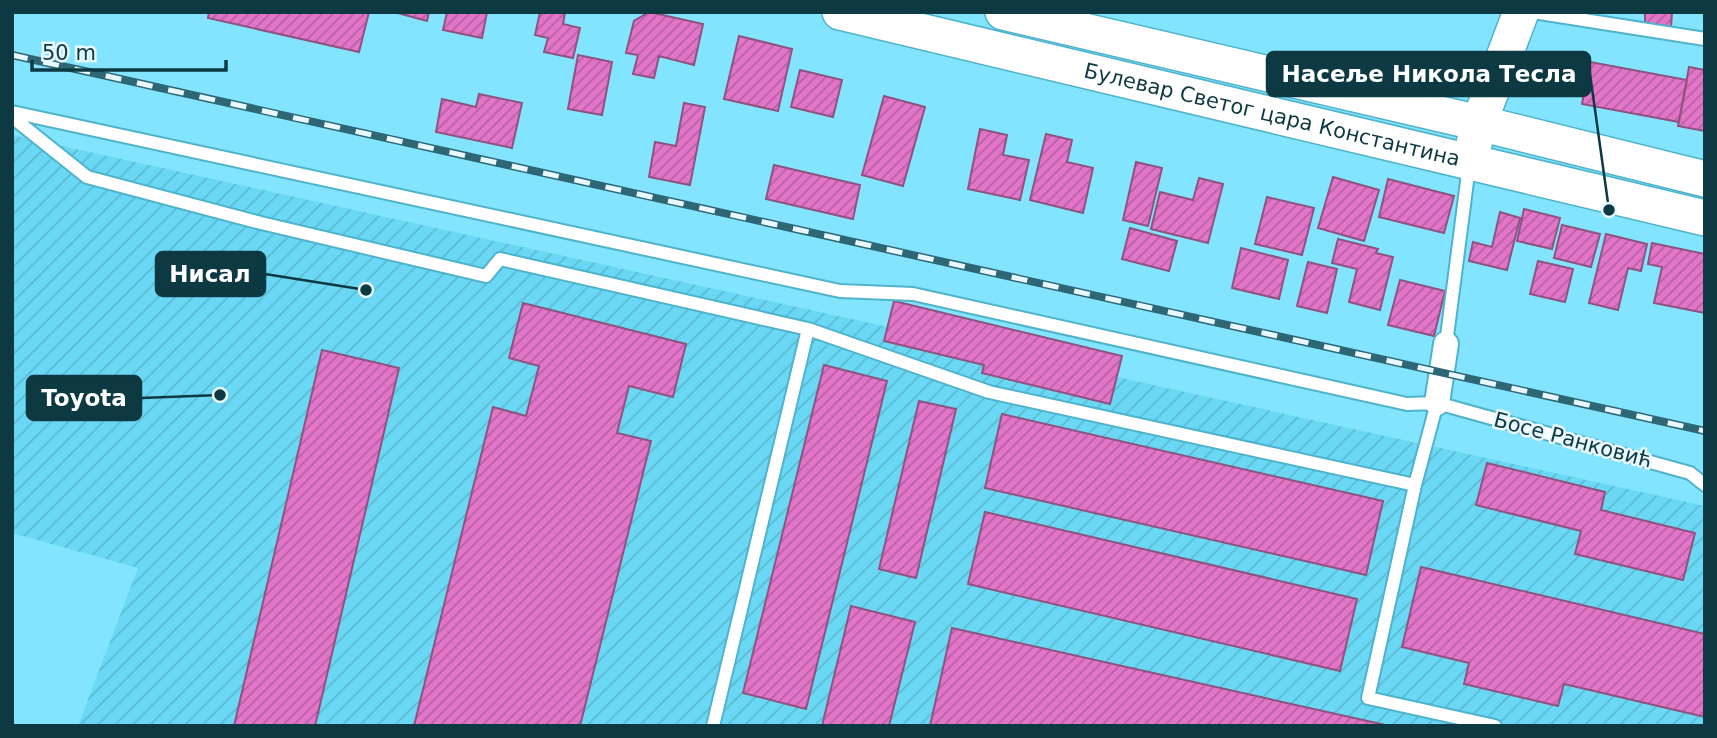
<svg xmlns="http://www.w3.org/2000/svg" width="1717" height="738" font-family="'DejaVu Sans',sans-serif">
<defs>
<pattern id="industrial-furrows" width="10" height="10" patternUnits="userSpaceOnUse" patternTransform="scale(1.75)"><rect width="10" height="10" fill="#6ad8f4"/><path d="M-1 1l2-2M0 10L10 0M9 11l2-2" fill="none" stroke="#5bbad2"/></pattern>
<pattern id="building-hatch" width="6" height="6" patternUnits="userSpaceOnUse" patternTransform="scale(1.75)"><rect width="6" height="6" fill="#e375c8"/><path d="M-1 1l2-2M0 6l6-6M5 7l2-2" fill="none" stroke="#b661a4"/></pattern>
</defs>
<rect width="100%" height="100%" fill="#82e4ff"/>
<path fill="url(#industrial-furrows)" d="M12,135l1693,371v220h-1627l60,-158 -126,-35z"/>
<path fill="url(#building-hatch)" stroke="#8f537f" stroke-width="2" d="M209,12h160l-10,40 -151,-34z
M394,12h35l-2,9z
M447,12h40l-5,26 -39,-8z
M540,12h25l-2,12 17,4 -7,30 -29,-6 4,-14 -13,-3z
M649,12l54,12 -9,41 -35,-9 -5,22 -21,-4 5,-19 -12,-2 8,-32z
M1645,12h27l-1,15h-26z
M739,36l53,13 -14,62 -54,-12z
M578,55l34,7 -10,53 -34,-6z
M1590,62l97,18 -8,42 -97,-18z
M1689,67l16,3v61l-27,-5z
M800,70l42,10 -9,37 -42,-10z
M479,94l43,9 -10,45 -76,-16 6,-33 34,8z
M884,96l41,11 -22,79 -41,-11z
M684,103l21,4 -15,78 -41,-8 6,-35 21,4z
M980,129l27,6 -4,20 26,5 -9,40 -52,-11z
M1046,134l26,6 -5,22 26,6 -10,45 -53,-13z
M1136,162l26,6 -14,58 -25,-6z
M774,165l86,20 -7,34 -87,-20z
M1333,177l46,13 -15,51 -46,-13z
M1199,178l24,6 -15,59 -57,-14 9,-37 33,8z
M1388,179l66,17 -10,37 -65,-16z
M1267,197l47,11 -12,47 -47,-11z
M1524,209l36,9 -8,31 -35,-8z
M1500,212l20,6 -13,52 -38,-9 4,-19 19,5z
M1562,225l38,9 -9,33 -37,-9z
M1130,228l47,13 -8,30 -47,-12z
M1606,234l41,10 -6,27 -13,-3 -10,42 -29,-7z
M1338,239l40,10 -2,4 17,4 -13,53 -31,-8 8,-33 -25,-6z
M1652,243l53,11v59l-51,-10 8,-36 -14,-3z
M1241,248l47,12 -9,39 -47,-11z
M1538,261l35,8 -8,33 -35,-8z
M1308,262l29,7 -10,44 -30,-7z
M1400,280l45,11 -11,45 -46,-11z
M894,301l228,55 -12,48 -128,-31 2,-8 -100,-24z
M523,303l163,41 -13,53 -44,-11 -12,47 34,8 -71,285h-166l79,-319 33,9 13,-50 -30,-8z
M322,350l77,18 -84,358h-81z
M824,365l63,16 -81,328 -63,-16z
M919,401l37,8 -40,169 -37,-9z
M1002,414l381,87 -17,74 -381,-87z
M1487,463l118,29 -4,18 94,23 -12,47 -108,-26 6,-23 -105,-26z
M985,512l372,87 -17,72 -372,-87z
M1421,567l284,67v83l-141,-33 -6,22 -94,-22 5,-21 -67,-16z
M851,606l64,16 -26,104h-67z
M952,628l438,98h-460z"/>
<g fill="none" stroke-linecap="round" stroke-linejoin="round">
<g stroke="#4fb3cc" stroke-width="16">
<path id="lane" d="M1533,12l172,27
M12,112l828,179 73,3 494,110 30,-1 253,70 15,12
M12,117l75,60 174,46 225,53 14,-17 308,70 181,63 426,93
M1446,344l23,-178
M1437,403l-22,82 -47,213 127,28
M713,726l95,-397"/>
</g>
<g stroke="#4fb3cc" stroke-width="28">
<path id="street" d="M1437,403l9,-59"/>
</g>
<g stroke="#4fb3cc" stroke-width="38">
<g id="secondary">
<path id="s1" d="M840,12l865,206"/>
<path d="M1003,12l476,111 226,56"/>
<path d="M1474,144l5,-21 42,-111"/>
</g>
</g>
<use href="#lane" stroke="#fff" stroke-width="12"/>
<use href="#street" stroke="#fff" stroke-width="24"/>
<use href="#secondary" stroke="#fff" stroke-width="35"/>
<g stroke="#2d6776" stroke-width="8">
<path id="rail" d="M12,55l1693,376"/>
</g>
<use href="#rail" stroke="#e7f9fe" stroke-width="5" stroke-dasharray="16" stroke-linecap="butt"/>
</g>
<g text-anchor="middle" stroke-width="5" stroke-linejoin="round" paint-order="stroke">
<g font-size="21" fill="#0d3943" stroke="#e7f9fe">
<text dy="7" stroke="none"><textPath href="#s1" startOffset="444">Булевар Светог цара Константина</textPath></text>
<text transform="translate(1573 440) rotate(15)" y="7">Босе Ранковић</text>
</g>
</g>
<path fill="none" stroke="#0d3943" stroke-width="2.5" d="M1609 210L1590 74M366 290L265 274M220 395L141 398"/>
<g fill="#0d3943" stroke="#e7f9fe" stroke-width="2.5">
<circle cx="1609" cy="210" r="7"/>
<circle cx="366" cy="290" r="7"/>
<circle cx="220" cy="395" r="7"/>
</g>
<g fill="#0d3943" stroke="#0d3943" stroke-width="2.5">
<rect x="1267" y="52" width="323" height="44" rx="7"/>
<rect x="156" y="252" width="109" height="44" rx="7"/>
<rect x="27" y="376" width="114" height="44" rx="7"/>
</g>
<g font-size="23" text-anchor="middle" font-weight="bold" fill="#fff">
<text x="1429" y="82">Насеље Никола Тесла</text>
<text x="210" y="282">Нисал</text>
<text x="84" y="406">Toyota</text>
</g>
<rect width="1717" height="738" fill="none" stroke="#0d3943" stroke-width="28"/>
<path d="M32 60v10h194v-10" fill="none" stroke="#0d3943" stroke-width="3.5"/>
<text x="42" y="60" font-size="21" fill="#0d3943" stroke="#e7f9fe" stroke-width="5" paint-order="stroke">50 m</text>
</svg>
